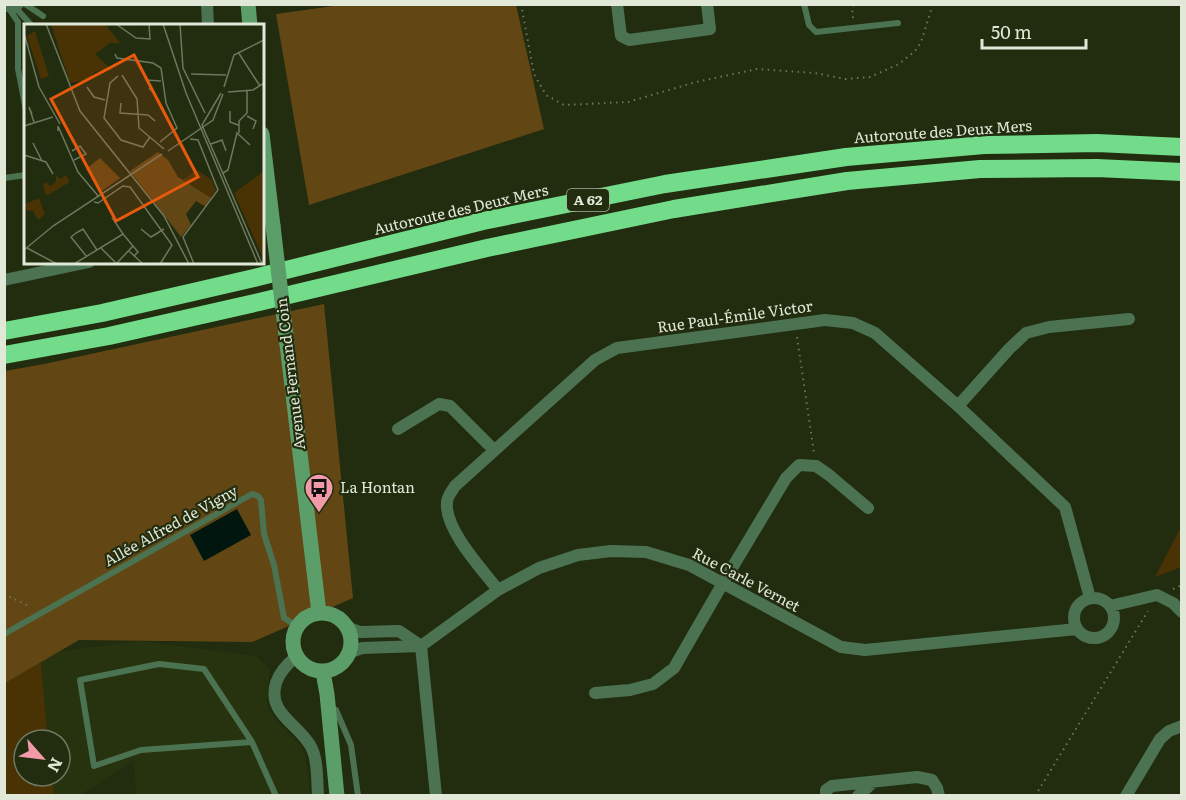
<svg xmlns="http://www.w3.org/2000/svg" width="1186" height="800" font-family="Literata,serif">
<rect width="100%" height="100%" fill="#222c0f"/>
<path fill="#26330e" d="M140,641l116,15 14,13 -3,27 1,11 5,10 28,29 5,12 4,37h-174l-2,-34 -54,34h-26l-2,-19h8v-36h-12l-8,-86z"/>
<path fill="#493304" d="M1181,527v40l-26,10z
M40,654l8,86h-24v36h28l2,19 -49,1v-134z"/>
<path fill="#624715" d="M341,5h175l28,124 -235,76 -33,-191z
M324,304l29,294 -101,44 -173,-2 -74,43v-312l39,-7z"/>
<path fill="#00160f" d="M237,509l14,26 -47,26 -14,-26z"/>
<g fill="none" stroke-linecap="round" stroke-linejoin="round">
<path stroke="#6d765d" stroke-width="2" stroke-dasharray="1.5 4.5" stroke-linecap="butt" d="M521,4l13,70 12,21 18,10 64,-3 68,-20 61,-13 58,4 30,6 25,-2 29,-13 16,-13 6,-9 12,-38
M868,4v4
M853,18l-1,-10 2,-4
M797,337l17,116
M1173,589l9,-4
M4,594l27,13
M1035,796l113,-185"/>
<path stroke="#4b7352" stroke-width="6" d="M25,4l18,12
M804,4l5,21 7,7 82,-9
M8,7l10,15v47l8,41
M15,7l17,19
M4,178l22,-3
M4,634l248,-140 6,2 3,4 3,34 10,31 10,53 13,8
M330,707l6,3 15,35 7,51
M252,742l-111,8 -47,16 -14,-86 79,-16 45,5 48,73 24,54"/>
<path stroke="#4b7352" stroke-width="12" d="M207,4l1,22
M617,4l4,32 8,4 81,-11 -3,-25
M4,5l11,2 3,-3
M4,280l85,-18
M958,406l51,-57 17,-16 23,-6 80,-8
M398,429l41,-25 11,2 44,44
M498,590c-16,-21 -54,-61 -51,-88 0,-5 5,-11 8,-16l140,-126 22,-12 208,-28 28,3 22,10 83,73 107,101 25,91
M1074 618a20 20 0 1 1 40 0a20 20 0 1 1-40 0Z
M1110,606l47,-11 16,8 9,9
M347,627l13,5 39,-1 22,15
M421,646l15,150
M349,653l13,-5 59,-2 77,-56 41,-22 39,-13 33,-4 35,1 43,13 152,82 24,3 212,-21
M296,657c-9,7 -16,14 -20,26 -9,30 21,40 34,62 8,12 7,36 8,51
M595,693l35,-3 23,-6 21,-16 49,-85 63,-105 13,-13 17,1 13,9 39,33
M826,796v-6l6,-4 85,-9 15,3 5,8 2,8
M858,796l15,-14
M1126,796l34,-57 9,-8 13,-5"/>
<path stroke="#5b9e69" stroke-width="15" d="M248,4l2,22
M262,134l11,92
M287,344l32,269
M293 642a29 29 0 1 1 58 0a29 29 0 1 1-58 0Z
M323,672l4,22 10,102"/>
<path stroke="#72dc8a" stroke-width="18" d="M4,331l98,-18 152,-35 229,-57 182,-37 181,-27 138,-12 113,-2 85,4
M4,355l105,-19 150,-34 228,-54 187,-39 173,-28 133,-12 117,-1 85,4"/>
<path stroke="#5b9e69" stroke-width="15" d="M273,226l14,118"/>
</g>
<defs>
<g id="bus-pin" transform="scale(1.5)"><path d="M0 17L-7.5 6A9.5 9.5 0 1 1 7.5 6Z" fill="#f39aa8" stroke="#222c0f"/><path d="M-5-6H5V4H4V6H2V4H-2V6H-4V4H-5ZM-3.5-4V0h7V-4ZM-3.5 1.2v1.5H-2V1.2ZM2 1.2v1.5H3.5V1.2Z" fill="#111"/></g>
</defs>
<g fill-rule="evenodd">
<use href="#bus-pin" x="319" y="488"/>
</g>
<g text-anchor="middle" stroke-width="4.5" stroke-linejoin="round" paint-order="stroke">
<rect fill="#222c0f" stroke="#a8b09b" stroke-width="1.5" x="567" y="189" width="42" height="22" rx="4.5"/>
<g font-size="14" font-weight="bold" fill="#e1e8d7">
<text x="588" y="205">A 62</text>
</g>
<g font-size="15" fill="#e1e8d7" stroke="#222c0f">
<text transform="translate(943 132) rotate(-4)" y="5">Autoroute des Deux Mers</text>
<text transform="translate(461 210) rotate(-13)" y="5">Autoroute des Deux Mers</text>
<text transform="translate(735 317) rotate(-8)" y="5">Rue Paul-Émile Victor</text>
<text transform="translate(291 374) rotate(-97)" y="5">Avenue Fernand Coin</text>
<text transform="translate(171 526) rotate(-29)" y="5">Allée Alfred de Vigny</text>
<text transform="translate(746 580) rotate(28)" y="5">Rue Carle Vernet</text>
</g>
<g font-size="15" fill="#e1e8d7" stroke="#222c0f" text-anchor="start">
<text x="340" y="493">La Hontan</text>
</g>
</g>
<g transform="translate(24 24)">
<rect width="240" height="240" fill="#222c0f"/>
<path d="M27,0h54l15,19h-10l-15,11 17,16 -17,2 -7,8 -18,3zM11,7l14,45 -8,3 -14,-43zM173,146l15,10 4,11 -5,9 -30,-19zM240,147v89l-30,-67zM32,151l4,4 6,-4 4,7 -24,14 -3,-12 3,-2 4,4 6,-4zM15,174l6,16 -7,6 6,11 -11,-20 -7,-1 -1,-6z" fill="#493304"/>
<path d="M134,128l10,8 10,17 33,21 -5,9 -10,-6 -10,13 5,11 -10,12 -51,-66zM76,134l20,20 -18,13 -16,-22z" fill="#624715"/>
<path fill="none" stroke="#6e775f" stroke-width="1.5" d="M22,0l34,87 84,105 25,48M92,0l20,14 14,1 -1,-15M139,0l23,69 72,171M156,0l3,44 22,45M0,9l15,54 21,37M214,28l22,34M91,30l2,4 36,5 8,5 5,35 11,25 -17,14M167,50l35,1M98,51l15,24 2,29 25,21M94,52l-8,7 -6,35 17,22 22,7 7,-10M63,63l7,10 11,3M200,63l10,-32 30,-15M125,64l4,4 -6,-12 14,1M204,68l25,-2 11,-7M197,69l-19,32 60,139M97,79l-1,10 28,2 7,6M206,87v11l8,3M8,90l-3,-7 5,15M223,92l9,5 -3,8M0,102l29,-9M34,107v-5l20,46 21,25M215,109v-12l8,-8v-22M166,115l8,1 20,50 -35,47 11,27M9,119l9,18M187,120l11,-4 4,11M48,127l8,-5 6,8 -12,6M144,127l45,-31 10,-26M0,131l22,7 7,12M199,149l5,-3 9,-37 13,12M70,178l4,1 25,-17 7,1 42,58 -12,19M93,197l-4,-2 10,15M117,205l10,8 13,-8M76,223l16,16M3,224l30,16M0,226l29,-24 109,-72M105,227l14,13M63,233l-16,-20 5,-4 7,-4 14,21M50,240l49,-30 15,18 -4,4M92,240l17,-18"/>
<path fill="#e8590c" fill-opacity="0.15" stroke="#e8590c" stroke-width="3" d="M110,31l64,122 -82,44 -65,-122z"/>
<rect width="240" height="240" fill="none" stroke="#e1e8d7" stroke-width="3"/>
</g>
<rect width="1186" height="800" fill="none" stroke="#e1e8d7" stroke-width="12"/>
<g transform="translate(42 758) rotate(118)"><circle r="28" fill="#222c0f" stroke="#6e775f" stroke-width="1.5"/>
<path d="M0-4.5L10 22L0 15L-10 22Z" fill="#f39aa8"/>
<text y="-9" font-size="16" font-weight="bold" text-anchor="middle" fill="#e1e8d7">N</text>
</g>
<path d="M982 39v9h104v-9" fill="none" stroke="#e1e8d7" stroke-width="3"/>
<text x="991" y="39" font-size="18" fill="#e1e8d7" stroke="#222c0f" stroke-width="4.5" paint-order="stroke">50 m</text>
</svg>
